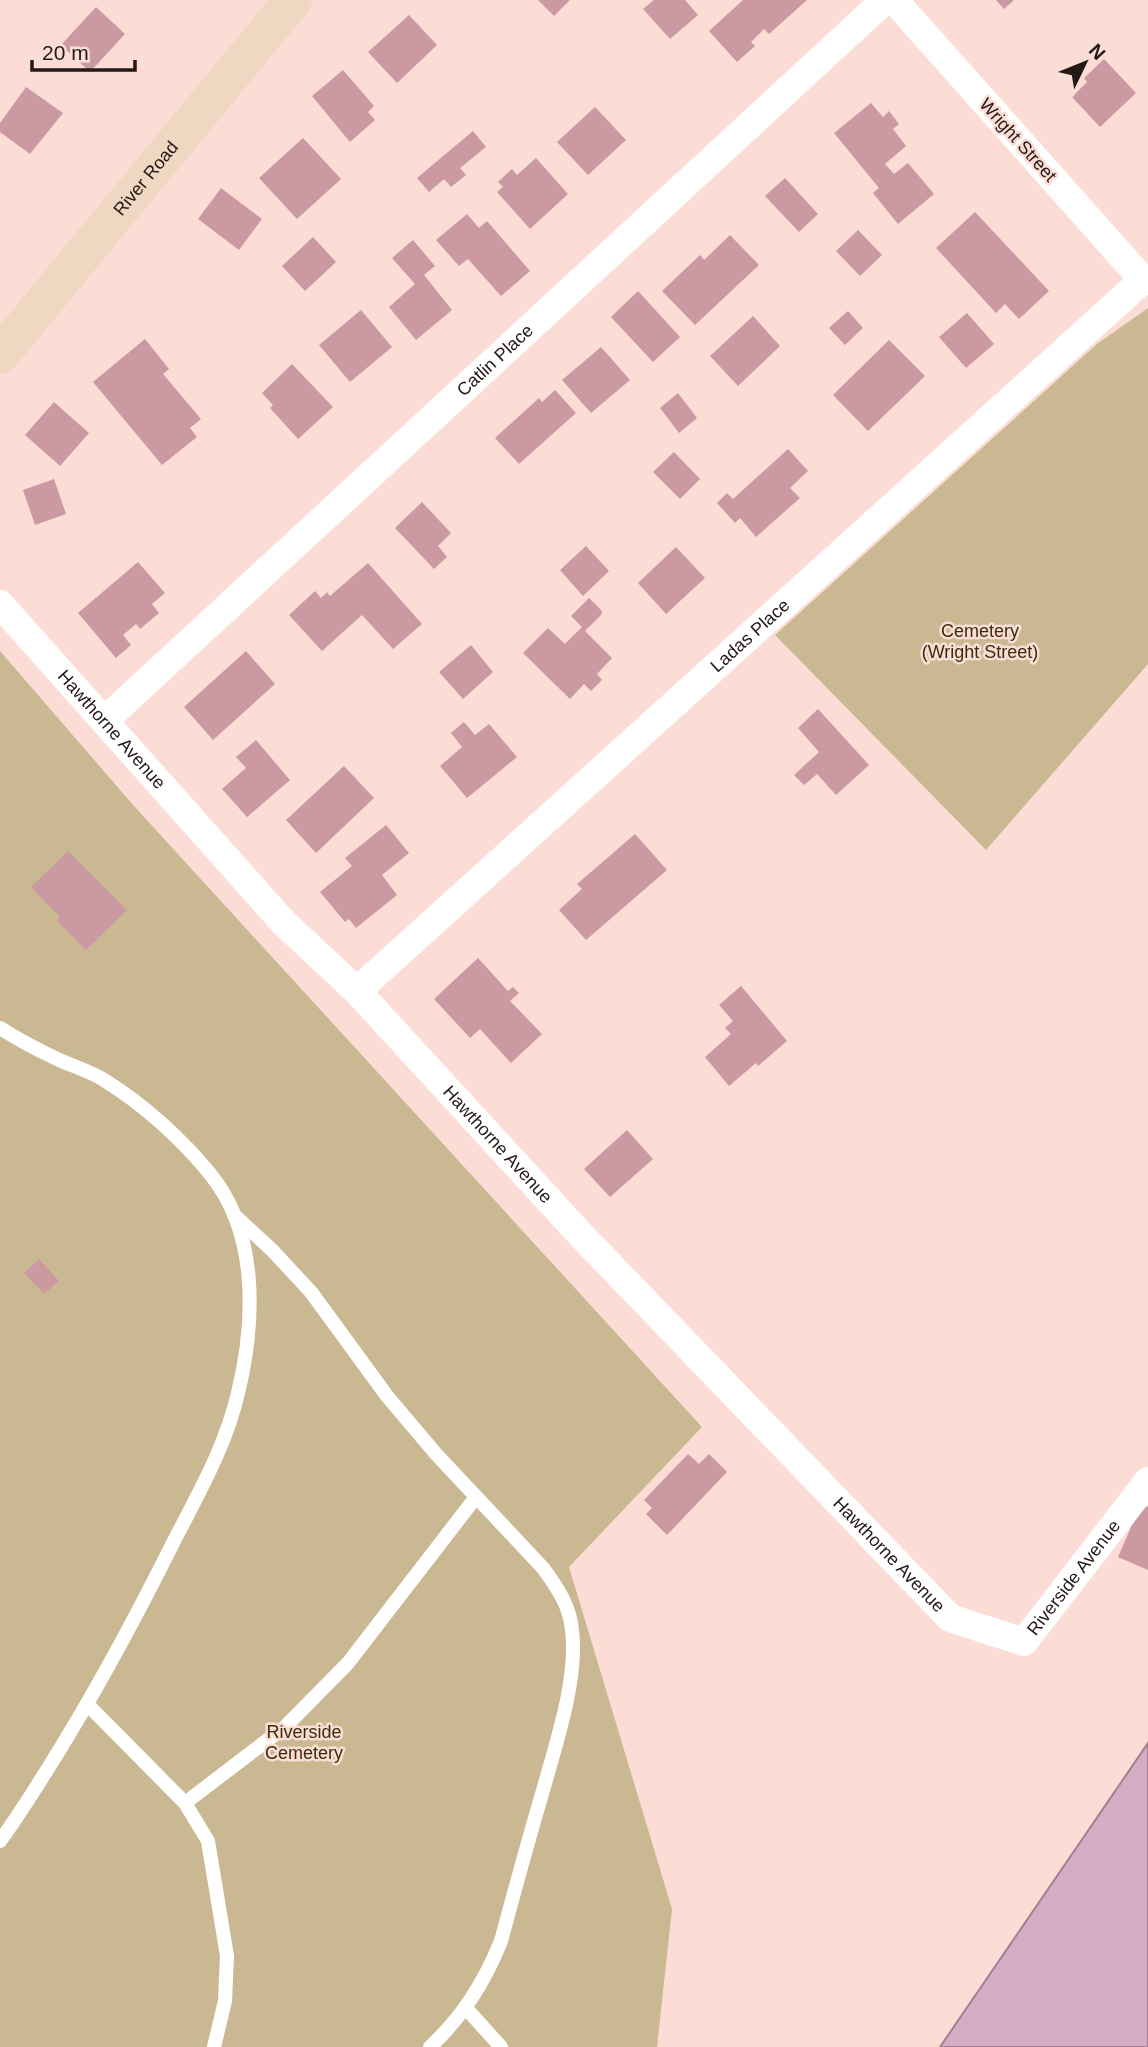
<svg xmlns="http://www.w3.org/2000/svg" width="1148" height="2047" font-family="Helvetica,sans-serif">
<rect width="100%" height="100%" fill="#fbddd6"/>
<path fill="#cab893" d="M1148,308v356l-162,186 -211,-215 322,-291z
M0,651l134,155 568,621 -133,140 103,342 -15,138h-657z"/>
<path fill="#d6acc5" stroke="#a08090" stroke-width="2" d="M1148,1743v304h-208z"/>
<path fill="#ca99a1" d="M538,0h32l-16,16z
M654,0h31l13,15 -28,24 -27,-30z
M743,0h64l-38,34 -5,-5 -13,13 4,4 -18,16 -28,-31z
M996,0h18l-10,9z
M96,7l29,27 -35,38 -29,-27z
M409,15l28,30 -40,38 -29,-31z
M1104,59l32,34 -36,34 -28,-30 15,-15 -3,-4z
M343,70l31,36 -6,6 7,8 -25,22 -38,-46z
M26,87l37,26 -33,41 -30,-22v-9z
M871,103l12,14 6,-6 10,13 -6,5 13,17 -21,18 9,10 14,-11 26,31 -36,30 -25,-31 6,-5 -45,-55z
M595,107l31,33 -38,35 -31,-33z
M473,131l13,16 -26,21 6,7 -15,12 -7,-8 -15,13 -12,-14z
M303,138l38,41 -44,40 -38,-41z
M536,158l32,36 -38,35 -33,-37 6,-5 -5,-5 14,-13 5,6z
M785,178l33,36 -19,18 -34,-36z
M221,188l41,31 -23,31 -41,-31z
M975,212l74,79 -30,28 -14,-15 -9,9 -60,-65z
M467,214l12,14 8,-7 43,50 -29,25 -33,-37 -9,7 -23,-26z
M858,230l24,25 -22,21 -24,-25z
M730,235l29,30 -64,60 -33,-34 38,-36 4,5z
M313,237l23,25 -31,29 -23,-25z
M413,240l22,26 -11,9 28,35 -36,30 -27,-33 26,-23 -23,-26z
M638,291l42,46 -27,25 -42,-45z
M361,310l31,37 -42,35 -31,-37z
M848,311l15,17 -18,17 -16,-17z
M967,313l27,31 -28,24 -27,-31z
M753,316l27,30 -42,40 -28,-30z
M145,339l24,30 -6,5 38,45 -11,9 7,9 -35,28 -69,-83z
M889,340l36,36 -57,55 -35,-36z
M601,347l29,33 -39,33 -29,-33z
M292,364l41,43 -35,32 -28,-31 3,-3 -11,-12z
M555,390l21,23 -57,51 -24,-26 44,-40 3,4z
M678,393l19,25 -18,15 -19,-25z
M54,402l35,31 -29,33 -35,-31z
M788,449l20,22 -18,17 10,10 -44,39 -16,-19 -5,5 -18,-20 10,-10 6,6z
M674,452l26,27 -20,20 -27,-27z
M54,479l12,35 -31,11 -12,-35z
M422,502l29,31 -13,13 9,11 -13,12 -39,-41z
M586,546l23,25 -26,25 -23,-26z
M676,547l29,31 -39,36 -28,-31z
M138,562l27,31 -13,11 7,9 -19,16 -4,-5 -13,11 8,10 -15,13 -38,-45z
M368,563l54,61 -29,25 -31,-34 -40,36 -33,-36 26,-24 6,7 6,-6 3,4z
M589,598l13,13 -1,4 -16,16 27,27 -15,16 5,6 -11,11 -7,-7 -14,15 -47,-46 25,-25 17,16 17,-17 -11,-11z
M471,645l22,27 -30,27 -24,-27z
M246,651l29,33 -62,56 -29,-33z
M818,709l51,56 -33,30 -19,-21 -13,11 -10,-10 25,-23 -21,-24z
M464,722l11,13 14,-11 28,33 -50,41 -27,-32 22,-19 -11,-14z
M256,740l34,40 -43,37 -25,-28 24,-21 -10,-11z
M344,766l30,32 -58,55 -30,-33z
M386,825l23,28 -27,22 15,20 -41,33 -7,-9 -4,3 -25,-30 32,-26 -7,-8z
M635,834l32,36 -81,70 -27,-30 23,-21 -5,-5z
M68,851l59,59 -41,40 -28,-28 1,-6 -28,-29z
M478,958l30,33 5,-4 6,6 -9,8 32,33 -31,29 -31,-34 -10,9 -36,-39z
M741,986l46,55 -29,25 -2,-3 -27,23 -24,-29 26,-23 -6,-6 8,-7 -14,-16z
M627,1130l26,29 -43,38 -26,-28z
M39,1259l20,22 -15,13 -20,-21z
M688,1454l11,10 10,-10 18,18 -60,63 -21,-21 6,-6 -8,-8z
M1141,1504l7,3v63l-30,-13z"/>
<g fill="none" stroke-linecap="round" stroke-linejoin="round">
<path stroke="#fff" stroke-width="14" d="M0,1028c16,10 34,20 51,28 17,9 37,14 53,24 39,24 78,59 107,95 48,60 44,148 27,218 -12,53 -41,103 -65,150 -39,78 -80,154 -126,227 -15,24 -30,48 -47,71
M234,1215l38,35 39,42 76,104 49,58 107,114c14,19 27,38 29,62 6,48 -15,110 -28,157 -15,51 -29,102 -43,154 -17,42 -38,75 -71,106
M87,1704l98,99 23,38 19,115 -2,45 -11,46
M185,1803l101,-77 62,-63 128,-166
M465,2007l36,40"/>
<g stroke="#fff" stroke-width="28">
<path id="s1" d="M0,604l283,318 74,69 223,243 370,384 74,24 124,-161"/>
<path id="s2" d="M104,721l781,-721"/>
<path id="s3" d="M357,991l786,-711 -249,-280"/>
</g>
<path stroke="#efd7c1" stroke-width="38" id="s4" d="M0,355l293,-355"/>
</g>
<g text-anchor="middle" stroke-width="5" stroke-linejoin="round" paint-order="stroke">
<g font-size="18" fill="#231916" stroke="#fbddd6">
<text transform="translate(1018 140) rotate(48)" y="6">Wright Street</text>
<text dy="6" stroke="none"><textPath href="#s4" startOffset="229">River Road</textPath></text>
<text dy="6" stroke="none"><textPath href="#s2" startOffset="532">Catlin Place</textPath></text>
<text dy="6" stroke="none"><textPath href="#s3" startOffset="530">Ladas Place</textPath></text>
<text dy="6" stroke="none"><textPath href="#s1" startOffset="168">Hawthorne Avenue</textPath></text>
<text dy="6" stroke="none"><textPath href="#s1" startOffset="735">Hawthorne Avenue</textPath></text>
<text dy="6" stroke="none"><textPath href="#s1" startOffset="1302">Hawthorne Avenue</textPath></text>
<text dy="6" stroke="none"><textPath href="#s1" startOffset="1549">Riverside Avenue</textPath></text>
</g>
<g font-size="18" fill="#3c2d0a" stroke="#fbddd6">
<text x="980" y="637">Cemetery<tspan x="980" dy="21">(Wright Street)</tspan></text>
<text x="304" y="1738">Riverside<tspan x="304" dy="21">Cemetery</tspan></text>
</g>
</g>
<g transform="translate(1085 63) rotate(47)" stroke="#fbddd6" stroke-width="5" paint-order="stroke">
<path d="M0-5L12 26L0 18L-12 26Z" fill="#231916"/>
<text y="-10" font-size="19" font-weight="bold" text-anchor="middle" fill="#231916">N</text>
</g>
<path d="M32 60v10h103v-10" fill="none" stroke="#231916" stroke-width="3.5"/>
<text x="42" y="60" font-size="21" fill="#231916" stroke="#fbddd6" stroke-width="5" paint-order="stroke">20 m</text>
</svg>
